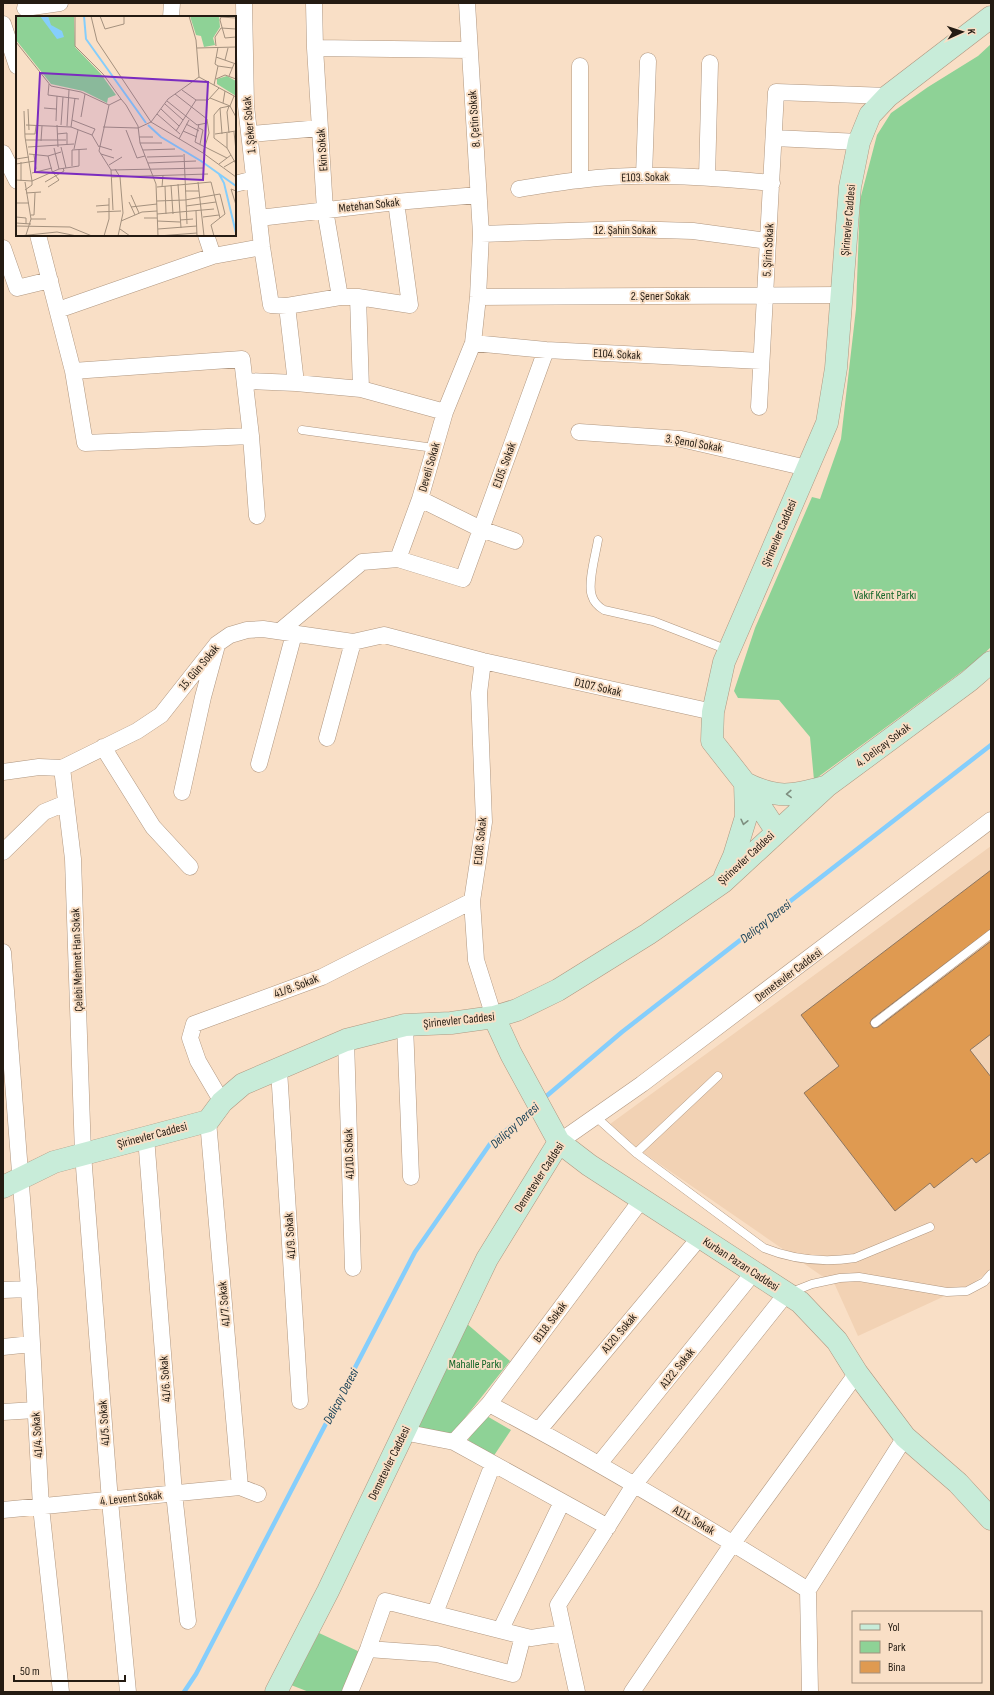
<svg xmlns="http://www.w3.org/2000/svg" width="994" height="1695" font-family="'Sofia Sans Condensed',sans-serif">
<rect width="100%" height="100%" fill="#f9dfc6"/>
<path fill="#f2d2b4" d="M991,846v424l-18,13 -115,53 -23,-51 -229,-158z"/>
<path fill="#8ed296" d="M991,44v603l-16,15 -161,118 -4,-43 -31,-37 -41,-2 -4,-7 21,-63 57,-131 8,2 21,-60 15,-130 4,-109 17,-65 14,-22 37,-26 50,-31z
M466,1323l44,38 -61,77 -34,-10z
M485,1415l26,15 -18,27 -25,-17z
M319,1633l41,19 -18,40h-33l-18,-7z"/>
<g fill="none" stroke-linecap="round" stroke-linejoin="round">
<path stroke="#85cefc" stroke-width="4.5" d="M543,1099l79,-67 369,-287
M184,1692l12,-18 219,-422 75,-108 43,-36"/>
</g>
<path fill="#df9a51" stroke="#8e7660" d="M991,870v59l-119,90 -2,4 3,5 5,-1 113,-86v93l-21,16 21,27v75l-15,11 -4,-5 -38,30 -4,-5 -35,28 -91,-118 35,-27 -38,-51z"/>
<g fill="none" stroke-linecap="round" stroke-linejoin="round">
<g stroke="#b09780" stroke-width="9">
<path id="lane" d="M302,430l132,18
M598,540c-2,13 -11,44 -6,56 2,7 7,11 12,14l49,11 75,29
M875,1023l116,-89
M596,1117l40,36 128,95c30,12 59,15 91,10l75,-31
M636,1153l82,-77
M789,1293l23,-9 28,-6 19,-1 88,15 20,-1 17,-9 7,-8"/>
</g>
<g stroke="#b09780" stroke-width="17">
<path id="street" d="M244,3l2,103 16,141 9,58 16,1 9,77
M314,3l1,45 10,162 15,87
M25,8l35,-5
M171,17l1,-14
M3,24l14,42
M315,48l154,2
M580,66v113
M250,134l70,-6
M774,138l85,4
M3,153l14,28
M644,176l4,-115
M707,177l3,-114
M235,184l19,-5
M519,189c20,-3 40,-7 61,-9 63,-8 128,-3 192,3
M259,218l137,-16 82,-7
M481,234l147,-5 65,2 75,10
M38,235l35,136 12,72 166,-7
M206,235l7,21
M3,248l14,40 33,-8
M358,297l3,92
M478,297l363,-2
M287,306l53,-9h18l52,8 -14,-103
M58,310l155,-54 49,-9
M473,343l73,7 215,11
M73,371l169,-12 9,77 6,80
M246,381l50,2 65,6 84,23
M759,407l17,-315 112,4
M579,432l102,7 126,29
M420,499l61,30 34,12
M398,559l65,20 83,-229
M280,631l82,-69 36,-3 22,-60 25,-87 28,-69 5,-46 3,-63 -14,-231
M483,661l-4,32 5,129 -12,79 4,59 18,57
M327,738l26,-96
M103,747l50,80 37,40
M259,764l35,-130
M62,768l11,91 10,295 27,347 18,191
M3,772l36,-5 23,1 75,-37 24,-16 56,-71 13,-9 17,-5 16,-1 90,13 31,-7 99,26 230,51
M182,792l21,-95 13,-48
M3,852l41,-40 22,-9
M3,952l26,337 12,218 20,185
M405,1025l6,152
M346,1040l7,228
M279,1070l21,331
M222,1102l-24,-41 -8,-23 4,-14 128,-47 150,-76
M208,1121l32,366
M146,1137l28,356 14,128
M559,1142l83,-58 349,-264
M3,1290l26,-1
M3,1347l28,-3
M489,1404c109,57 215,121 319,186l2,102
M3,1412l32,-2
M539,1430l161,-193
M403,1432l51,10 154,85
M454,1442l35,-38 153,-205
M599,1464l155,-192
M3,1510l237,-23 18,7
M808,1590l97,-153
M435,1613l58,-149
M501,1629l61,-127
M368,1649l69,5 76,20 10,-38
M350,1692l18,-43 17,-48 146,37 33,-5
M577,1692l-19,-87 76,-120 152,-191
M632,1692l101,-149 124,-170"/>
</g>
<g stroke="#b09780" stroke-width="23">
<path id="secondary" d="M745,783c31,16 47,13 79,4
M777,832l-32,-49 -33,-42 1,-29 11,-50 103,-239 9,-55 14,-181 9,-45 11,-27 18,-19 103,-79
M725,876l9,-20 12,-39 -1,-34
M494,1017l17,37 48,88 30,23 211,137 37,39 20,32 48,64 53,46 33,36
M3,1187l51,-25 154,-41 14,-19 21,-18 103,-44 59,-15 46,-2 43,-6 23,-7 41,-20 90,-56 75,-52 104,-96 142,-105 22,-19
M276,1692l52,-101 159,-332 72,-117"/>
</g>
<use href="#lane" stroke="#fff" stroke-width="8"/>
<use href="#street" stroke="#fff" stroke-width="16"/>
<use href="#secondary" stroke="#c8ecd9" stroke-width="22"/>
</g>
<defs><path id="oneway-chevron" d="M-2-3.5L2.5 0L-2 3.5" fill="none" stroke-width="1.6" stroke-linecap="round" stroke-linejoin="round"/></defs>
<g stroke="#7e8e7f">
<use href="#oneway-chevron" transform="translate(789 794) rotate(178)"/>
<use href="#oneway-chevron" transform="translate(744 822) rotate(103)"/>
</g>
<g text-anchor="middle" stroke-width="4" stroke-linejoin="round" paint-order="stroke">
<g font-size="12" fill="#241b12" stroke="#f9dfc6">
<text transform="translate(474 119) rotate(-94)" y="4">8. Çetin Sokak</text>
<text transform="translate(249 125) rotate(-95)" y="4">1. Şeker Sokak</text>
<text transform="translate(322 150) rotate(-94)" y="4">Ekin Sokak</text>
<text transform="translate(645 177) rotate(-1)" y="4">E103. Sokak</text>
<text transform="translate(369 205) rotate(-6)" y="4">Metehan Sokak</text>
<text transform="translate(848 220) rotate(-85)" y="4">Şirinevler Caddesi</text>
<text x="625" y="234">12. Şahin Sokak</text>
<text transform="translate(768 250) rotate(-87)" y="4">5. Şirin Sokak</text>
<text x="660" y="300">2. Şener Sokak</text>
<text transform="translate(617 354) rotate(3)" y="4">E104. Sokak</text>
<text transform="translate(694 443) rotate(10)" y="4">3. Şenol Sokak</text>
<text transform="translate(504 465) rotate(-70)" y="4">E105. Sokak</text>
<text transform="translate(429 467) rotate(-74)" y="4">Develi Sokak</text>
<text transform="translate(779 533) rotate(-67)" y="4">Şirinevler Caddesi</text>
<text transform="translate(199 667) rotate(-50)" y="4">15. Gün Sokak</text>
<text transform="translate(598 687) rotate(13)" y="4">D107. Sokak</text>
<text transform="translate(883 745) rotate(-37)" y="4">4. Deliçay Sokak</text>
<text transform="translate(480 841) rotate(-84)" y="4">E108. Sokak</text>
<text transform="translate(746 858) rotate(-43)" y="4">Şirinevler Caddesi</text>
<text transform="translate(77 960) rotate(-92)" y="4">Çelebi Mehmet Han Sokak</text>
<text transform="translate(788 975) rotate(-37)" y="4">Demetevler Caddesi</text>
<text transform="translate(296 986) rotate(-21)" y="4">41/8. Sokak</text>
<text transform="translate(459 1020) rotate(-6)" y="4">Şirinevler Caddesi</text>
<text transform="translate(152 1135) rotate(-15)" y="4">Şirinevler Caddesi</text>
<text transform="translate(349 1154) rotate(-92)" y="4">41/10. Sokak</text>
<text transform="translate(539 1177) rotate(-57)" y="4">Demetevler Caddesi</text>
<text transform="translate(290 1236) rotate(-94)" y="4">41/9. Sokak</text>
<text transform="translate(741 1264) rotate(33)" y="4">Kurban Pazarı Caddesi</text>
<text transform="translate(224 1304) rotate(-95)" y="4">41/7. Sokak</text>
<text transform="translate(550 1322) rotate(-53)" y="4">B118. Sokak</text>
<text transform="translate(619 1333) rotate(-50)" y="4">A120. Sokak</text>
<text transform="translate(677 1368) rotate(-51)" y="4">A122. Sokak</text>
<text transform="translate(165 1379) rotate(-94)" y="4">41/6. Sokak</text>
<text transform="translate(104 1423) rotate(-94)" y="4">41/5. Sokak</text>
<text transform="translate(37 1435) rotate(-94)" y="4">41/4. Sokak</text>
<text transform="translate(389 1463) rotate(-64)" y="4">Demetevler Caddesi</text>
<text transform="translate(131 1498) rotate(-6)" y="4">4. Levent Sokak</text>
<text transform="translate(694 1520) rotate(30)" y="4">A111. Sokak</text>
</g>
<g font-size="12" fill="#116427" stroke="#f9dfc6">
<text x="885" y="599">Vakıf Kent Parkı</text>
<text x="475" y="1368">Mahalle Parkı</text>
</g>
<g font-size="13" font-style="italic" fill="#143e55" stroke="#f9dfc6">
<text transform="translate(765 921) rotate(-38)" y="5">Deliçay Deresi</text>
<text transform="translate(514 1125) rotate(-42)" y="5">Deliçay Deresi</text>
<text transform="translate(340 1396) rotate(-62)" y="5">Deliçay Deresi</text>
</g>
</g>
<g transform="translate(16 16)">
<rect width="220" height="220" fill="#f9dfc6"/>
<path d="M0,0h58l1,31 26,27 15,21 -8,3 -1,5 -24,-12 -32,-7 -35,-44zM174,0h29l1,11 -7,11 2,7 -11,2 -3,-11 -5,-1zM211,60l9,5v15l-19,-12v-5z" fill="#8ed296"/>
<path d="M24,0h8l3,9 11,6 2,6 -7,2z" fill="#85cefc"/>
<path fill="none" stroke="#85cefc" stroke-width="2" d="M68,0l2,23 60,84M132,109l13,12 40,24 35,25M203,158l5,9 12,50"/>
<path fill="none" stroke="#a4917e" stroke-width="1" d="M59,0v30l28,28 18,25M75,0l6,25 54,81M84,0l5,13 19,-5v-8M173,0l7,24 3,37 37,20M220,2l-15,-1 -1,3 5,18 11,-1M0,26l35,44 30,6 28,13 12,-6 5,6 12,21 2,17 16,41 2,52M200,30l-1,-9 6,-9 15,1M202,31l-3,17 3,2M181,32l39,-1M200,41l20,7M209,44l3,-12M202,50l14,2M213,60l5,-12M200,63l9,-4 11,4M33,68l-1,11 31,4M198,69l4,-19M166,74l14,10M159,78l32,25 2,14 -6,20M194,82l20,8 6,11M151,85l30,24 10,-2M207,87l2,-12M149,88l18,16M93,89l-10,46 12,19 2,40M28,92l12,1M204,92l-6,7v23l13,10M204,92l2,26M204,92l10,-2 4,-10M12,93l1,21M145,93l18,17M8,95l1,26 7,44v4l-7,5M141,98l23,20M65,101l4,-23M56,104l23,9 -3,6M40,105l1,-25M135,106l52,31 33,24M170,108l13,7M183,108l-4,18 32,16M10,109l45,2 21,8 7,12M41,109l1,22M45,109l2,-28M51,110l2,-36M55,111l4,-29M87,111l35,1M122,112l13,-6 17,-23 31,-22M183,112l4,2 -3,14M110,114l11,28 8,-2M160,115l20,-31h12l11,-12M167,115l14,6M218,116l2,19M211,117v15l9,16M213,117l-2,-21 2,-6M9,118h10l1,-8M41,118l10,-1v12M199,118l21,-3M123,121h14M163,123l10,-19M10,124h40M25,125l1,-15M124,127h22M83,130l13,4M12,131l46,-3M45,131l5,21M38,132l5,21M58,133l4,-19M127,134l32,-1M13,138l19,2 13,-4M85,138l13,4M168,138l3,70M18,139l2,14M32,140l4,15 7,9 -11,7M131,141l36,-1M0,143l13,-2M132,147l48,-2M0,148l19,-3M203,148l12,-9M93,149l13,-8M56,150v-16l15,-1M208,151l12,-7M99,153l5,8 3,36 -5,23M95,154l93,-2M16,157l20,-5M96,161l96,-3M0,164l16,1 27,-12 20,-3v-17M5,165v-19M9,166l6,37 -5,16M29,166l19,-11 -1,-3M182,166l6,54M162,168l3,44M155,169l2,29M149,170l1,28M141,171l54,-5 9,36M146,171l1,-12M169,175h14M220,175l-5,-2 5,16M10,177l15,-1M115,179l8,18M141,185l28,-1 35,-6 5,20 -14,11 3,11M113,186l6,13M0,187h13M80,190l13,-1M170,190l30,-4M115,191l26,-3M180,195l1,25M81,196l24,-1M141,198l57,-5M15,199h3l1,-22M0,201l10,1v6M187,201l16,-2M128,202h13M15,203h15M164,204l13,-1M105,205l21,-9 15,-1M141,205l23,1M0,207l15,1M0,210l54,1 22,9M104,213l10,7M142,213l39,-3M3,220l38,-4 20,4M88,220l5,-17v-21M142,220l39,-3"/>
<path fill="#7b2cbf" fill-opacity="0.15" stroke="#7b2cbf" stroke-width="2" d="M24,57l168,9 -5,98 -168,-8z"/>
<rect width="220" height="220" fill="none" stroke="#241b12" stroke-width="2"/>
</g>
<rect width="994" height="1695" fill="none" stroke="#241b12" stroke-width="8"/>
<rect x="852" y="1611" width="130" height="72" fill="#f9dfc6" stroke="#a4917e"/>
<rect x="860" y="1624" width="20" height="6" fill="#c8ecd9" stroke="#a4917e"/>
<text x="888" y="1631" font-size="12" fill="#241b12">Yol</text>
<rect x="860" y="1641" width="20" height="12" fill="#8ed296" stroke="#a4917e"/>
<text x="888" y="1651" font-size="12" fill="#241b12">Park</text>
<rect x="860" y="1661" width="20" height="12" fill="#df9a51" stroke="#a4917e"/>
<text x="888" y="1671" font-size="12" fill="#241b12">Bina</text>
<g transform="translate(962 32) rotate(87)" stroke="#f9dfc6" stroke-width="3" paint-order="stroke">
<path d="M0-3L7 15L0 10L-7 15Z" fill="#241b12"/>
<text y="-6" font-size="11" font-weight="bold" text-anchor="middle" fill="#241b12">K</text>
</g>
<path d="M14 1675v6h111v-6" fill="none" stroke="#241b12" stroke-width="2"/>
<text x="20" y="1675" font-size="12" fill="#241b12" stroke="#f9dfc6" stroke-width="3" paint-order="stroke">50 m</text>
</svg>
